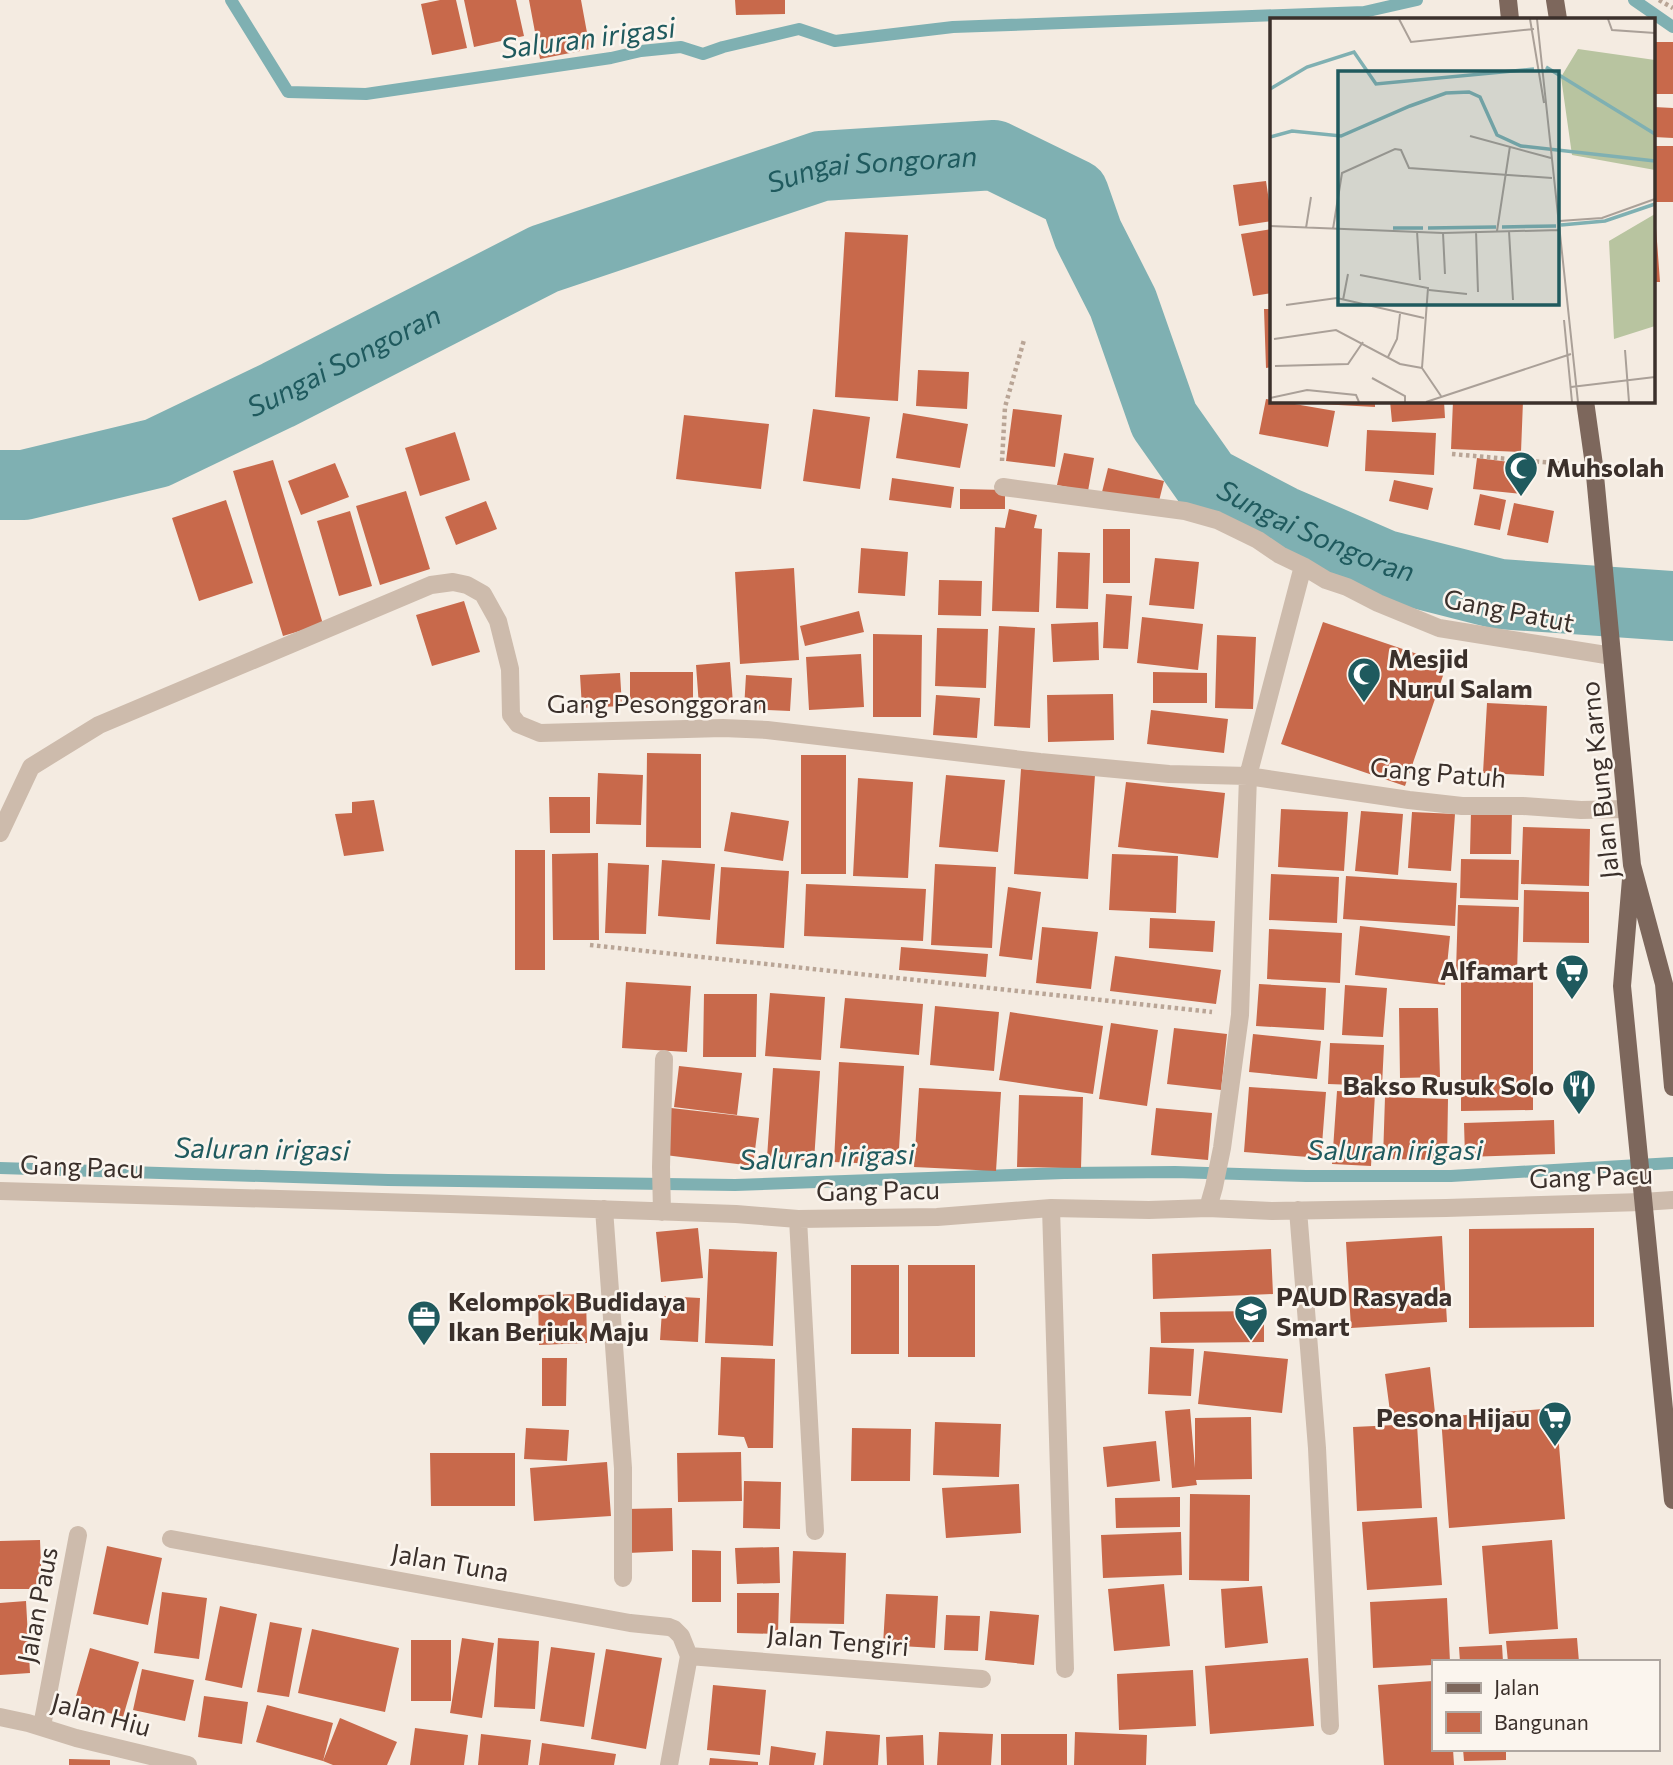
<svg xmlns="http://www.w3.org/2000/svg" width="1673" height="1765" font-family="Commissioner,sans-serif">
<rect width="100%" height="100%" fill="#f4ebe1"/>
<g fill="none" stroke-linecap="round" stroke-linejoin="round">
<path stroke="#7fb0b2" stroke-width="12" d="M231,0l57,92 78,2 245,-36 30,-7 40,-4 22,7 20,-7 76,-18 36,12 118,-14 411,-15 53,-12
M1634,0l39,27
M0,1168l388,12 347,5 329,-12 111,-1 131,4h145l222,-13"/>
<path stroke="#7fb0b2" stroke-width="70" id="s1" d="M0,485h24l133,-32 121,-58 266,-136 277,-93 173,-11 80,39 14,40 35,69 41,117 43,61 74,39 104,45 114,29 174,12"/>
</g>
<path fill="#c8694b" d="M440,0h16l11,48 -35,7 -11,-51z
M464,0h52l8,36 -50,11z
M529,0h52l9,49 -50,10z
M735,0h50v14l-49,1z
M1654,42h19v52h-19z
M1654,107l19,1v30l-19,-1z
M1654,146h19v56h-19z
M1266,181l6,40 -33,5 -6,-41z
M1654,228h2l4,54h-6z
M1272,229v64l-19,3 -12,-62z
M845,232l63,3 -10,166 -63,-4z
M1264,309h8v58l-6,1z
M918,370l51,2 -2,37 -51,-3z
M1266,399l69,12 -7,36 -69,-13z
M1320,401h55v6l-55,-3z
M1390,401h54l1,17 -53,4z
M1453,401h70l-2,51 -70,-3z
M813,409l57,8 -10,72 -57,-8z
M1013,409l49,6 -7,52 -49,-6z
M903,413l65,11 -8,44 -64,-10z
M684,415l85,9 -8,65 -85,-10z
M1367,430l69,3 -2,42 -69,-4z
M455,432l15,48 -50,16 -15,-48z
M1064,453l30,5 -6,33 -31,-6z
M1477,458l49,6 -4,30 -49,-5z
M273,460l50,164 -40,12 -50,-165z
M335,463l14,34 -48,18 -13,-34z
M1108,468l56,13 -6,24 -56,-13z
M892,478l62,9 -3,21 -62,-8z
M1394,480l39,8 -5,22 -39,-9z
M960,489l45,1v19h-45z
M406,491l24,78 -50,16 -24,-79z
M1480,494l26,6 -6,30 -26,-5z
M226,500l27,83 -54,18 -27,-83z
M486,501l11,28 -41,16 -11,-28z
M1514,503l40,8 -6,32 -41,-8z
M1009,509l28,6 -3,13 8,1 -3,83 -47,-1 3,-84 10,1z
M350,511l22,75 -33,10 -22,-75z
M1103,529h27v54h-27z
M861,548l47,4 -3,44 -47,-3z
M1058,552l32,1 -2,56 -32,-1z
M1155,558l44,4 -5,47 -45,-4z
M794,568l5,92 -59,4 -5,-92z
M939,580l43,1 -1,35 -43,-1z
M1106,594l26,2 -4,53 -25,-1z
M464,601l16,51 -48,14 -16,-51z
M859,611l5,21 -59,14 -5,-20z
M1142,617l61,7 -5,46 -61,-7z
M1098,622l1,38 -46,2 -2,-38z
M1323,622l124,42 -42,122 -124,-42z
M999,626l36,2 -5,100 -36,-2z
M937,628l51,1 -2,59 -51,-2z
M873,634l49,1 -1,82h-48z
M1217,635l39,2 -3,72 -38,-1z
M861,654l3,53 -55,3 -3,-53z
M730,662l3,42 -34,2 -3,-41z
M630,672h63v32h-63z
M1153,672l54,1v30h-54z
M620,673l2,33 -40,2 -2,-33z
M746,675l46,3 -2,33 -46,-2z
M1113,694l1,46 -66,2 -1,-47z
M936,695l44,3 -3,40 -44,-3z
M1487,703l60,3 -3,70 -61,-3z
M1151,710l77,9 -4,34 -77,-9z
M647,753l54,1v94l-55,-1z
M801,755h45v119h-45z
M1021,769l74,6 -7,104 -74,-5z
M598,773l45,2 -2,50 -45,-1z
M946,775l59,5 -7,72 -59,-5z
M858,778l55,4 -5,96 -55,-2z
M1126,782l99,11 -7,65 -100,-11z
M549,797h41v36h-40z
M374,800l10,51 -40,5 -9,-42 17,-1v-11z
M1281,809l67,3 -4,59 -66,-4z
M1361,811l42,3 -5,61 -43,-4z
M1471,811l41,1 -1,42h-41z
M731,812l58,9 -6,40 -59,-10z
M1412,812l43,2 -4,57 -43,-3z
M1523,827l67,2 -1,57 -68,-2z
M515,850h30v120h-30z
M598,853l1,87h-46l-1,-86z
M1112,854l66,2 -2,57 -67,-3z
M1461,859l58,1 -1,40 -58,-2z
M662,860l53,4 -5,56 -52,-4z
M608,863l41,2 -3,69 -41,-1z
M935,864l61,3 -4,81 -61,-3z
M721,867l68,4 -5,77 -68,-4z
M1271,874l68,3 -2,46 -68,-3z
M1346,876l111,7 -2,43 -112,-7z
M806,884l120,5 -3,52 -119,-5z
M1008,887l33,5 -9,68 -33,-4z
M1524,890l65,2v51l-66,-1z
M1458,905l61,2 -2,66 -61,-2z
M1150,918l65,3 -2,31 -64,-4z
M1360,926l90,10 -5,49 -90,-10z
M1042,927l56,5 -7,57 -55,-6z
M1269,929l73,4 -2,50 -73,-4z
M901,947l87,7 -2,23 -87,-7z
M1115,956l106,14 -5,34 -106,-13z
M1533,981v129l-72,1v-129z
M626,982l65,4 -4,66 -65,-4z
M1259,984l67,4 -2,42 -68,-4z
M1345,985l42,3 -4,49 -41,-2z
M770,993l55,4 -4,63 -56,-4z
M704,994h53l-1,63h-53z
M845,998l78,6 -4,51 -79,-7z
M935,1006l64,6 -5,59 -64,-6z
M1399,1008h39l2,69 -40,1z
M1010,1012l93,14 -10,68 -94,-14z
M1111,1023l47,7 -11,76 -48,-7z
M1174,1028l53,6 -6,56 -54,-6z
M1253,1034l68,7 -4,38 -68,-7z
M1330,1043l54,2 -2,41 -54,-2z
M839,1062l65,4 -6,99 -64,-3z
M679,1066l63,7 -5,42 -63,-8z
M773,1068l47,3 -6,90 -47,-3z
M1249,1087l77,5 -5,66 -77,-6z
M919,1088l82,4 -5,79 -82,-4z
M1337,1091l38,2 -4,73 -39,-2z
M1019,1095l64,2 -2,71 -64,-1z
M1385,1097l63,2 -1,61 -64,-1z
M671,1108l88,10 -6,48 -88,-11z
M1156,1108l56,5 -4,47 -57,-5z
M1554,1120l1,34 -90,3 -1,-34z
M698,1228l5,50 -42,4 -5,-50z
M1594,1228v99l-125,1v-99z
M1442,1236l5,86 -96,6 -5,-86z
M709,1249l68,3 -4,94 -68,-3z
M1271,1249l2,45 -120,5 -1,-45z
M851,1265h48v89h-48z
M908,1265h67v92h-67z
M586,1294l1,49 -48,2 -1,-50z
M663,1296l37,2 -2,44 -38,-2z
M1264,1311v31l-103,1 -1,-31z
M1150,1347l44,2 -3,47 -43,-2z
M1204,1351l84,8 -6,54 -84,-9z
M721,1357l54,2 -2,89h-25l-4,-11 -26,-2z
M542,1358h25l-1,48h-24z
M1430,1367l5,46 -44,6 -6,-45z
M1556,1408l9,111 -116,9 -8,-111z
M1190,1409l5,59v-50l56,-1 1,62 -56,1 1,5 -25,3 -7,-77z
M935,1422l66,2 -2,53 -66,-2z
M1417,1424l5,84 -65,3 -4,-84z
M526,1428l43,2 -2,31 -43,-2z
M852,1428l59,1 -1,52h-59z
M1156,1441l4,40 -53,6 -4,-40z
M741,1452l1,49 -64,1 -1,-49z
M430,1453h85v53h-84z
M607,1462l4,54 -77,5 -4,-53z
M744,1481l37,1 -1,47 -37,-1z
M1019,1484l2,49 -75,5 -4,-50z
M1190,1494l60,1 -1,86 -60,-1z
M1180,1497v30l-64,1 -1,-30z
M672,1508l1,43 -45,2 -2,-44z
M1437,1517l5,68 -75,5 -5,-68z
M1181,1532l1,43 -79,3 -2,-43z
M40,1540l2,49h-42v-48z
M1552,1540l6,89 -69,5 -7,-88z
M107,1546l55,12 -14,67 -55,-11z
M779,1547l1,36 -43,1 -2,-36z
M692,1550l29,1v51h-29z
M793,1551l53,2 -2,71 -54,-1z
M1164,1584l6,62 -56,5 -6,-62z
M1262,1586l6,57 -43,5 -4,-59z
M162,1592l45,6 -8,61 -45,-6z
M737,1593h42l-1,41 -41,-1z
M886,1594l52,2 -3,52 -52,-3z
M1447,1598l3,64h-17v3l-60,3 -3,-66z
M26,1601l4,72 -30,2v-72z
M220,1606l37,8 -15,74 -37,-8z
M990,1611l49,4 -5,50 -49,-5z
M946,1615l34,1 -2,35 -34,-1z
M270,1622l32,6 -13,69 -32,-5z
M312,1629l87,19 -14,64 -87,-19z
M462,1638l32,5 -12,75 -32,-5z
M498,1638l41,3 -4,68 -41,-2z
M1577,1638l2,24h-71l-2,-21z
M411,1640h40v61h-40z
M1502,1645l1,17h-43l-1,-15z
M551,1647l44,6 -11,74 -44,-6z
M90,1648l49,14 -16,55 -49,-14z
M606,1649l56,9 -16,91 -55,-10z
M1308,1658l6,68 -104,8 -5,-68z
M142,1669l52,11 -9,41 -52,-11z
M1193,1670l3,56 -77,4 -2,-56z
M1433,1681v68h20l1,16h-70l-6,-80z
M713,1685l53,5 -6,65 -53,-5z
M204,1696l44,6 -6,42 -44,-7z
M267,1705l66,18 -10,38 -67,-19z
M340,1718l57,24 -10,23h-54l-10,-4z
M415,1728l53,7 -4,30h-54z
M826,1731l54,4 -2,30h-55z
M939,1732l54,2 -2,31h-54z
M1075,1732l72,3 -1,30h-72z
M481,1734l50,6 -3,25h-50z
M1001,1734h66v31h-66z
M923,1735l1,30h-37l-1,-28z
M542,1743l74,11 -2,11h-75z
M771,1746l45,7 -2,12h-45z
M1463,1749h43v11l-42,1z
M710,1758l48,4v3h-49z
M69,1759l41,1v5h-41z"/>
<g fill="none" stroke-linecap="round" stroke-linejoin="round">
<path stroke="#b9a596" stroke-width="4.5" stroke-dasharray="3.5 3.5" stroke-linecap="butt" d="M1659,0l14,8
M1452,454l113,10
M1002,461l3,-54 19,-67
M590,945l622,67"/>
<path stroke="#cdbbac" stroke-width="18" d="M1003,487l182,24 32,9 41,20 22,15 23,11 23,14 21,7 31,16 61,25 173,28
M0,833l31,-66 68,-42 332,-140 22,-3 14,3 16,9 15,27 12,48 1,46 7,9 22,9 183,-5 44,2 273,32 129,12 79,2 161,24 53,6h61l58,4 45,-1
M0,1191l450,13 286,10 62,5 139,-2 114,-9 98,2 59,-2 64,3 174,-3 196,-6 31,-2
M1051,1208l14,461
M1208,1208l6,-21 8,-39 18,-133 8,-239 55,-210
M604,1209l19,259v110
M1298,1210l19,238 13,278
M662,1212l-1,-45 3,-108
M798,1219l17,312
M171,1539l459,84 39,4 5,2 7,7 8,20 -20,109
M689,1656l293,23
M0,1717l28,6 48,15 112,27
M42,1726l36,-191"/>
<path stroke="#7d675c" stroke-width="18" d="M1508,0l2,19
M1555,0l3,19
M1585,401l9,64 38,400 32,119 9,103
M1631,879l-9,107 51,514"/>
</g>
<defs>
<g id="mosque-pin" transform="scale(1.75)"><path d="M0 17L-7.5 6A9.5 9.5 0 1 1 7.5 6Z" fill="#1f5a5e" stroke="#fbf5ee"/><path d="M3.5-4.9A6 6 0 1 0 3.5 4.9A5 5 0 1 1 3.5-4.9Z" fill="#fff"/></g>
<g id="supermarket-pin" transform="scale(1.75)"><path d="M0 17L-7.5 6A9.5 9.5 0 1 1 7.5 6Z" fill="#1f5a5e" stroke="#fbf5ee"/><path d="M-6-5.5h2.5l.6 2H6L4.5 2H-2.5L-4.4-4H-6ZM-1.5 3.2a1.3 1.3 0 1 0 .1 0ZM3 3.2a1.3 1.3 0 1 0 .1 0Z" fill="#fff"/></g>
<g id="restaurant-pin" transform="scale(1.75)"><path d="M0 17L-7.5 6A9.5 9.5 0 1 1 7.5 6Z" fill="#1f5a5e" stroke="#fbf5ee"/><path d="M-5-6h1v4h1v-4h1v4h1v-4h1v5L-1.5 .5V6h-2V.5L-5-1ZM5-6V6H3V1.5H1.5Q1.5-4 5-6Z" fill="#fff"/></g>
<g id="school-pin" transform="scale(1.75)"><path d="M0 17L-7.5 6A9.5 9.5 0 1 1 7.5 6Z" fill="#1f5a5e" stroke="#fbf5ee"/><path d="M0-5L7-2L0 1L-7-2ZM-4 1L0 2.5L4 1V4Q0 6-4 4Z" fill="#fff"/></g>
<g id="office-pin" transform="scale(1.75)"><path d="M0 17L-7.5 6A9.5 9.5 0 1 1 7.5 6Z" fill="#1f5a5e" stroke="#fbf5ee"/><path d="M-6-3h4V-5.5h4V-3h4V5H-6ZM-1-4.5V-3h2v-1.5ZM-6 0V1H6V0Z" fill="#fff"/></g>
</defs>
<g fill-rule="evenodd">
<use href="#mosque-pin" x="1521" y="468"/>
<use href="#mosque-pin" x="1364" y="674"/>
<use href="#supermarket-pin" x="1572" y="971"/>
<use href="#restaurant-pin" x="1579" y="1086"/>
<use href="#school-pin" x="1251" y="1312"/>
<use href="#office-pin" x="424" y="1317"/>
<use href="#supermarket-pin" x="1555" y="1418"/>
</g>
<g text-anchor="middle" stroke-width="5" stroke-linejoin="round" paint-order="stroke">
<g font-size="26" font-weight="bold" fill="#3b302b" stroke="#fbf5ee" text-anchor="start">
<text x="1546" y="477">Muhsolah</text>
<text x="1388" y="668">Mesjid<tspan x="1388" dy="30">Nurul Salam</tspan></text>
<text x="1548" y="980" text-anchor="end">Alfamart</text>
<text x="1554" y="1095" text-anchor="end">Bakso Rusuk Solo</text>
<text x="1276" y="1306">PAUD Rasyada<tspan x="1276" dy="30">Smart</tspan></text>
<text x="448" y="1311">Kelompok Budidaya<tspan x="448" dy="30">Ikan Beriuk Maju</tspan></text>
<text x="1530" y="1427" text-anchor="end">Pesona Hijau</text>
</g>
<g font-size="26" fill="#3b302b" stroke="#fbf5ee">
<text transform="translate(1509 611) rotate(11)" y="9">Gang Patut</text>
<text x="657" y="713">Gang Pesonggoran</text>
<text transform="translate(1438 773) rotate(5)" y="9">Gang Patuh</text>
<text transform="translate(1600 780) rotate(-96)" y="9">Jalan Bung Karno</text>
<text transform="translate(82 1167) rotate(2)" y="9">Gang Pacu</text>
<text transform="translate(1591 1177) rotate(-2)" y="9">Gang Pacu</text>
<text transform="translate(878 1191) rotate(-1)" y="9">Gang Pacu</text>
<text transform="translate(450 1563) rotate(10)" y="9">Jalan Tuna</text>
<text transform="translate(38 1605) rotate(-79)" y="9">Jalan Paus</text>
<text transform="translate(838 1641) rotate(5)" y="9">Jalan Tengiri</text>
<text transform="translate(101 1715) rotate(15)" y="9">Jalan Hiu</text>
</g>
<g font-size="28" font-style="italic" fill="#1f5a5e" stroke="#fbf5ee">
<text transform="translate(588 38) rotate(-7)" y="10">Saluran irigasi</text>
<text dy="10" stroke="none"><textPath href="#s1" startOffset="936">Sungai Songoran</textPath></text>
<text dy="10" stroke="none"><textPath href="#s1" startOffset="369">Sungai Songoran</textPath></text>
<text dy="10" stroke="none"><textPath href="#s1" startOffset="1587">Sungai Songoran</textPath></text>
<text transform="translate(262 1149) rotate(1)" y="10">Saluran irigasi</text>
<text x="1395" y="1160">Saluran irigasi</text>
<text transform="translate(827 1157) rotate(-2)" y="10">Saluran irigasi</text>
</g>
</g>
<g transform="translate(1270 18)">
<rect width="385" height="385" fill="#f4ebe1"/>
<path d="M308,31l77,11v110l-83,-15 -11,-78zM385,196v112l-41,13 -5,-98z" fill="#b8c4a0"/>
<path fill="none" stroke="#7fb0b2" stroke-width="3.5" d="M276,49l109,67M0,71l37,-22 47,-15 22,32 158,-15M0,119l22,-6 49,5 69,-30 36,-13 23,-1 11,5 17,38 24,11 134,15M291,207l44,-4 50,-17M232,209l54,-1M123,210h30M158,210l68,-1"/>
<path fill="none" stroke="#aaa098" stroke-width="2" d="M129,1l12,23 123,-13M260,1l14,84M267,1l41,383M338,1l4,11 43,3M200,118l81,22M289,203l43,-3 53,-19M0,208l173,7 117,-3M36,210l5,-31M63,211l9,-56 53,-24 6,1 8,18 143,10M147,213l3,49M206,213l2,61M227,213l13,-85M239,213l4,69M173,215l2,41M90,257l68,13 -6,80 19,28M159,272l38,4M73,282l5,-26M16,287l51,-7 87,20M294,302l8,82M4,321l62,-9 64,34 22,4M355,332l4,52M118,339l9,-18 3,-25M5,348l73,-2 15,-22M102,360l33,18v6M301,369l84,-10M0,380l37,-8 49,5 3,7M156,384l145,-48"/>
<path fill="#1f5a5e" fill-opacity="0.15" stroke="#1f5a5e" stroke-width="3.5" d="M68,53h221v234h-221z"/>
<rect width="385" height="385" fill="none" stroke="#3b302b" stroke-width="3.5"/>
</g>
<rect x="1432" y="1660" width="228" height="91" fill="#fbf5ee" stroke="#aea6a0" stroke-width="2"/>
<rect x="1446" y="1683" width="35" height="10" fill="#7d675c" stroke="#aea6a0" stroke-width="2"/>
<text x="1494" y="1695" font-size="21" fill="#3b302b">Jalan</text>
<rect x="1446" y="1712" width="35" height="21" fill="#c8694b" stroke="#aea6a0" stroke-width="2"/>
<text x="1494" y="1730" font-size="21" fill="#3b302b">Bangunan</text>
</svg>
